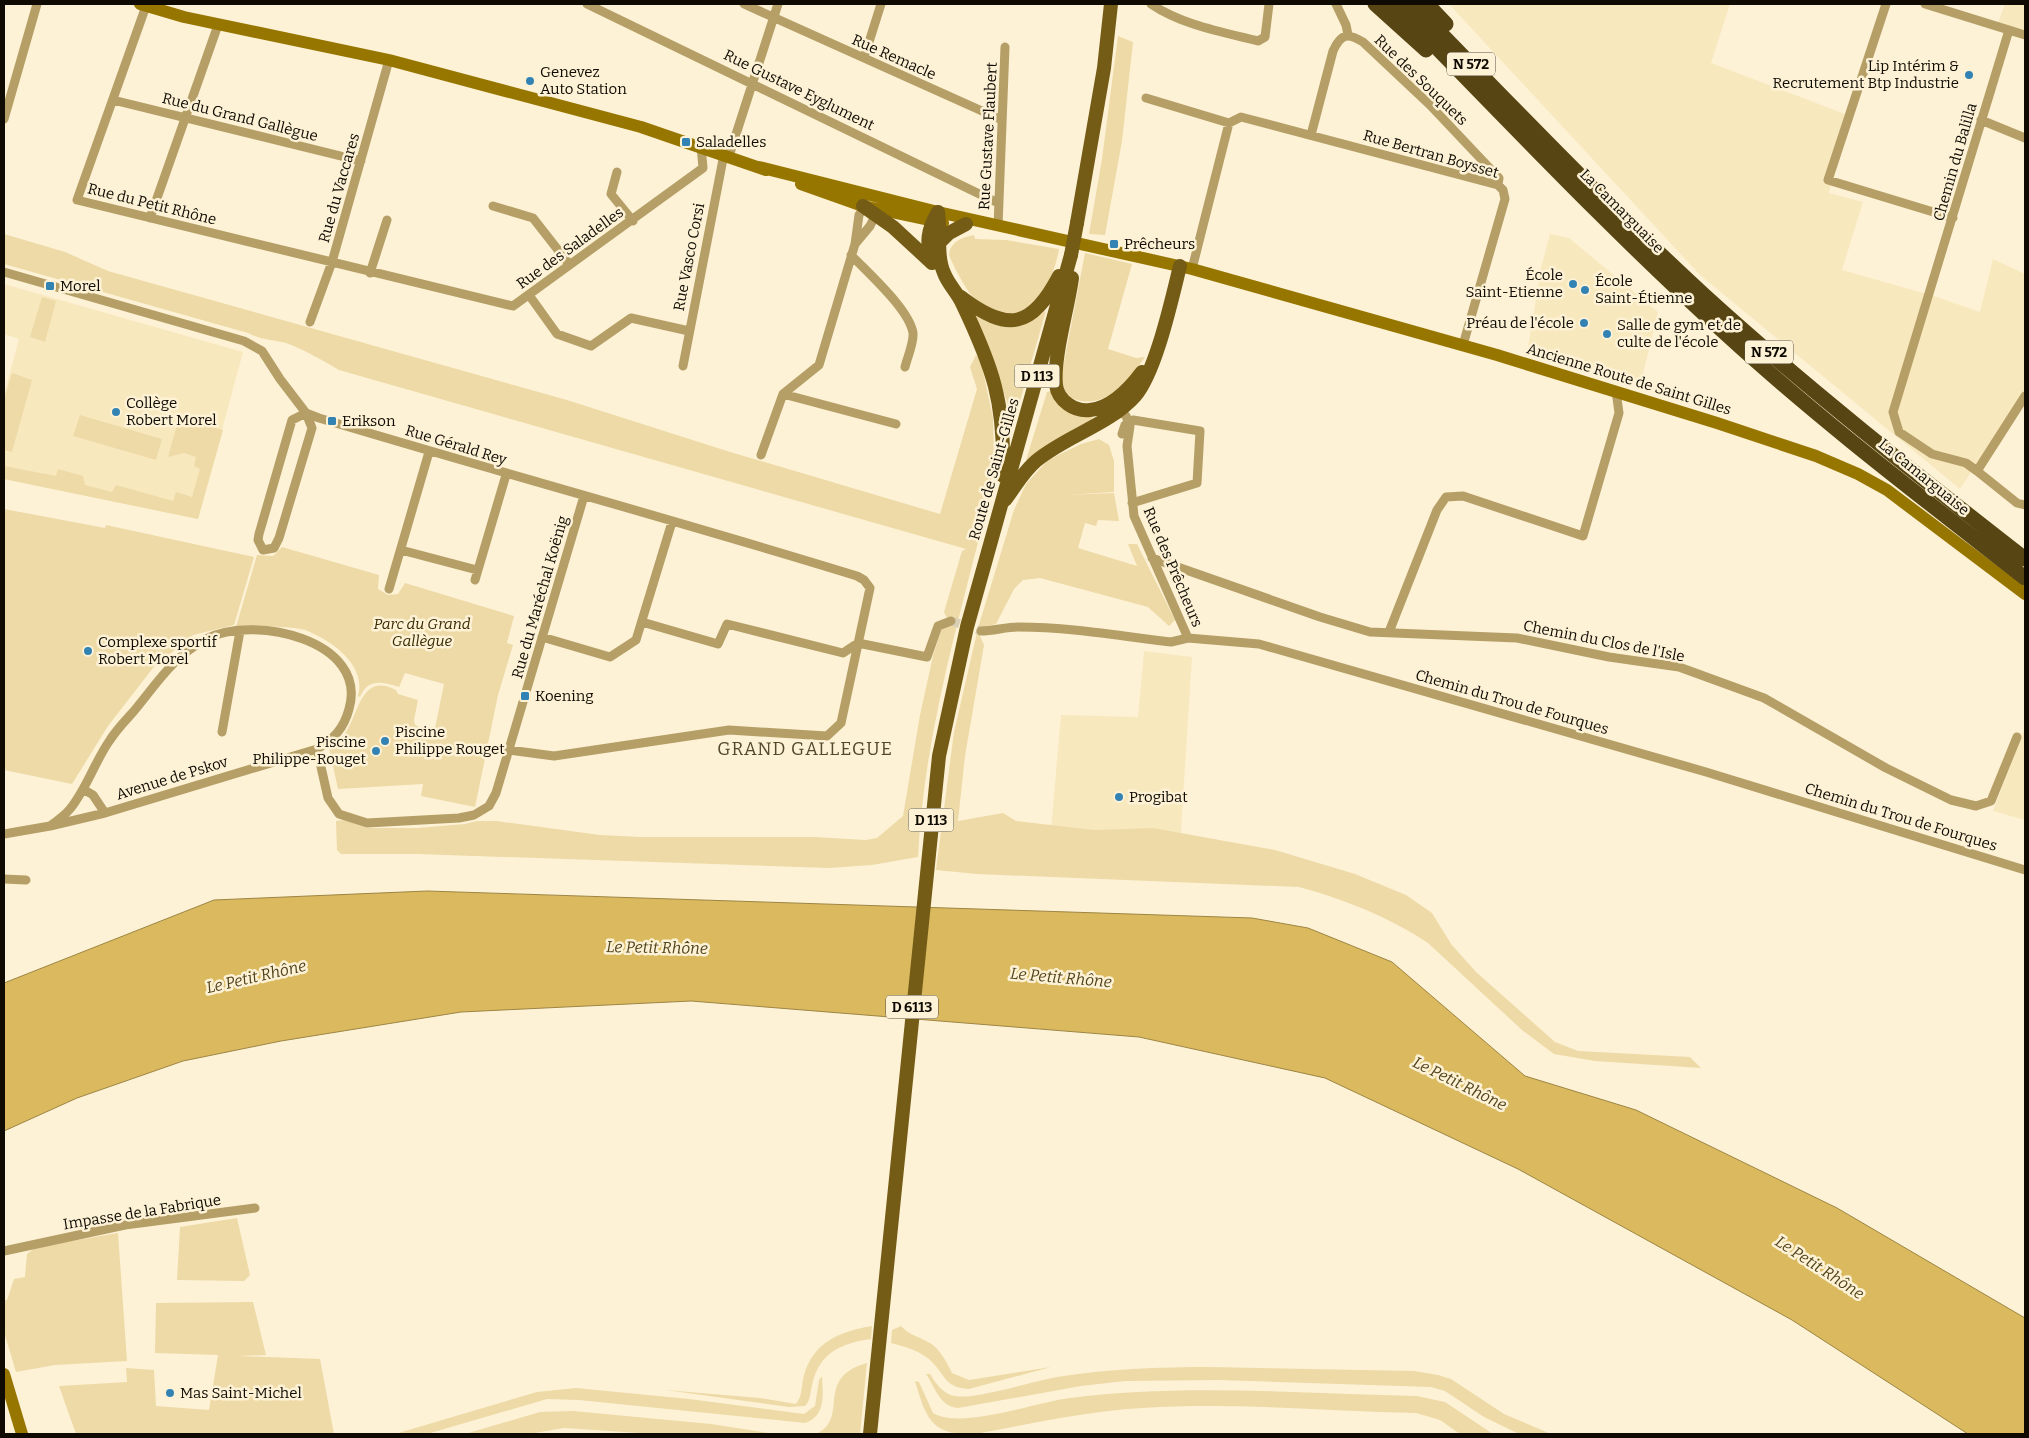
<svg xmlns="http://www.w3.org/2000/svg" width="2029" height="1438" font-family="Bitter,serif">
<rect width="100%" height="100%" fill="#fdf2d6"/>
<path fill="#f8e8be" d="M1449,4h281l-19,59 134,51 -16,79 34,9 -21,68 92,26 46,16 13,-53 32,15v115l-65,100 -260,-214z
M2005,4h20v26l-27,-7z
M1550,234l19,4 89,74 -17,70 -113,-34 13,-80z
M4,284l239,68 -45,167 -194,-40v-84l15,-56 -15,-5z
M1144,651l48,6 -12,190 -129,-17 10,-115 77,2z
M2025,727v93l-32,-9z"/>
<path fill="#eedaa7" d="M1118,36l15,6 -11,99 -17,94 -16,-1 13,-75z
M4,234l61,18 43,19 459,129 160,51 213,63 37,-125 -7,-22 6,-12 5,7 12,56 1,35 -3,37c-29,121 -67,241 -73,367l-46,8 -43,3 -412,-14h-76l-4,-4 -1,-29 8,-1 23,8h50l48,-4 12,-3h19l104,14 41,2h173l52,3 11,-2 26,-22 17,-101 13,-59 8,-25 6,-13 -3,-6 18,-61 4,-2 -627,-179c-17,-10 -34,-20 -53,-27 -14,-4 -22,-2 -38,-10l-244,-69z
M974,235l1,4 31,1 53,9c-7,41 -37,88 -82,52 -10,-8 -23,-34 -28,-46 1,-13 13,-18 25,-20z
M1085,253l47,11 -24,85 28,9 9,-1c-19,27 -43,57 -78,39l-6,-18z
M42,297l14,4 -11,41 -15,-5z
M969,311c29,18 48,18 77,0l-30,104 -6,-3 -20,-63z
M12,373l20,7 -20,72 -8,-2v-50z
M1050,391l7,11 36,15 -1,3 -66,40 21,-68z
M80,415l82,24 -6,21 -83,-24z
M179,417l44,13 -25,89 -194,-40v-13l52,10 2,-7 25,7 2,9 27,7 4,-7 57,16 3,-9 16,5 8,-28 -6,-3 2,-9 -12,-4 -16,4z
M1099,439l10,6 5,16v31l-48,3 48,-2 5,28 -21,-1 -2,6 -11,-3 -7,25 59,18 -9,-22h9l38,76 -6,6 -21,-19 -108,-29 -17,2 -9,9 -18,35 -15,4 -1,8 4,9 -19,111 -7,65 45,-8 13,8 78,9 59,-2 122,22 80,24 51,21 26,18 19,31 25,28 79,70 23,9 112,6 11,11 -106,-7 -41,-7 -32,-24 -94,-87c-39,-26 -84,-44 -129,-56l-322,-13 -41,-4 18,-138 24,-104 36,-118 12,-26 22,-24 33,-16z
M4,509l101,19 1,-3 148,32 -20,68 -41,10 -40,33 -45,58 -36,58 -68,-14z
M282,547l97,28 -1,14 10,6 10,-1 7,-11 109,33 -7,27 6,2 -15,50 -23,112 -54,-11 2,-12 -85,5 -9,-41c6,-5 13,-10 17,-16 13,-20 16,-60 50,-42l2,4 20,6 -4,20 1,5 19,8 10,-49 -39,-11 -6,14c-17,-5 -31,-9 -39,10l-2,-1c9,-31 -27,-56 -53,-66 -12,-4 -55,-4 -69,-3l21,-72 16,1z
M237,1218l13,57 -6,6 -67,-1 3,-53z
M118,1233l9,128 -72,4 -39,7 -12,-40v-32h3l7,-21 11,-2 2,-23 9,-7z
M253,1302l13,53 -27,1 81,3 14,75h-258l-17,-48 68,-4 -1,-14 28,2 2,36 53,4 9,-55 -63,-2 1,-50z
M872,1326l-1,13c-30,4 -52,14 -59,46 -2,8 -1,15 -7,21l-16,1 -124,-17 95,8 36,6c7,-9 5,-18 8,-29 9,-33 37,-44 68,-49z
M901,1326c8,9 17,10 27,16 11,5 19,21 24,31l17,7 82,-13 -82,22c-24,-2 -22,-11 -36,-26 -11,-12 -27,-16 -42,-20l1,-13z
M867,1363l-7,71h-44c35,-16 -3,-56 51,-71z
M1210,1367l204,4 24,4 13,4 53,35 47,20 -34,-1 -33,-16 -39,-26 -14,-4 -212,-7 -94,1 -44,5 -123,22c-18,-1 -23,-21 -32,-34h4c6,10 13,20 25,22 20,4 78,-15 102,-19 51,-8 102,-10 153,-10z
M822,1376c1,19 4,40 -17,47l-226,-23 -32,-1 -120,35h-32l142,-42 39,-4 113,11 115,15 11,-8 4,-26z
M915,1381l4,1 14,31c29,17 103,-11 137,-15 115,-15 232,-4 347,-2l28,6 48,32h-33l-20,-14 -24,-7c-91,-2 -183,-11 -273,-5 -57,3 -112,16 -168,26 -44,2 -49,-16 -60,-53z
M573,1411l138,13 64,10h-121l-90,-6 -35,6h-64l75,-22z"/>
<path fill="#dab95f" stroke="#9d8543" d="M427,891l825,27 56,10 84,34 133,114 111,34 201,98 188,110v116h-57l-176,-114 -274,-151 -193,-91 -186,-41 -448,-36 -230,11 -180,29 -98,20 -106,37 -73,33v-148l210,-83z"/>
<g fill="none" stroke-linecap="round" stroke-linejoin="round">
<path stroke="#d9cfb6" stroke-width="9" stroke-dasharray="9 4.5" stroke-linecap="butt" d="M951,621l30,10"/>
<path stroke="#b59f67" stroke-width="9" d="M587,4l411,199
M744,4l258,116
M1151,4c31,21 71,28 107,37l7,-4 4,-33
M1336,4l10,21 2,10
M1886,4l-58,176 125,38
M1925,4l100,31
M146,6l-69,194 436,106 190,-138 -2,-22
M864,58l17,-54
M1146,98l83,25
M113,100l248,61
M4,119l33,-115
M1981,120l44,18
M1311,135l22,-84c8,-18 15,-18 30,-9l67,63 69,73 -1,7
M729,156l49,-152
M617,172l-6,22 22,27
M493,206l40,12 36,46
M150,218l68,-193
M998,226l7,-179
M855,244l15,-18 8,-16
M851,255c17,18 58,54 62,78 1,10 -6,25 -8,34
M1192,269l37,-146 12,-6 257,68 5,5 2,9 -42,146
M4,272l240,69 18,10 18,28 26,34 13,5c179,54 360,103 538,158l7,4 6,8 -29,135 -14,13 -98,-6 -175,26 -45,-6
M370,273l17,-53
M529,295l28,39 34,12 40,-28 58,13
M310,322l22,-60 57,-202
M683,366l41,-212
M783,394l113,30
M2025,396l-48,75 40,32 8,2
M1117,409l9,7 4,10 -3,20 7,70 54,122
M306,413l6,15 -33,110 -5,10 -11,2 -5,-10 1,-6 33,-114z
M1122,434l3,-9 8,-5 67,11 -3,52 -65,20
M761,455l22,-61 36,-29 36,-121 4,-29 7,-11
M1977,471l-11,-8 -34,-9 -33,-22 -6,-20 116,-382
M401,550l76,20
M1152,558l168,59 50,15 147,6 92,19 70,10 85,31 122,70 65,32 25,6 15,-5 26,-64
M475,580l31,-105
M389,589l40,-137
M642,622l76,22 9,-20 116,29 15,-10 69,14 11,-31 13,-5
M981,631c13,0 24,-4 37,-4 51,0 103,9 153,15l17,-4 71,6 447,128 319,98
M1389,632l48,-122 9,-13 17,-1 120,40 36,-123 -3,-22
M542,637l68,20 26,-17 36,-118
M222,732l18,-101
M317,749l11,49 11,16 28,9 92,-5 15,-3 15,-9 7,-13 88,-297
M83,789l10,6 12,18
M4,834l46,-8 55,-13 212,-64c17,-10 27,-21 32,-40 20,-69 -96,-95 -143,-70 -34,19 -48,43 -72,72 -8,9 -17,18 -24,29 -15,21 -23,48 -40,69 -5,6 -13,12 -20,17
M4,879l22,1
M4,1251l121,-26 130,-17"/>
<path stroke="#977600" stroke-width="12" d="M140,4l44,13 205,43 252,67 125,43
M759,167l179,45 254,57 305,86 220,68 99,33 42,18 29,16 138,104
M801,184l62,22 80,17
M4,1374l18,60"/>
<path stroke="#745c16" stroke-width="14" d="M863,206l30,21 39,36
M938,212c3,20 -2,43 6,61 4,11 13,19 18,30 31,65 43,99 41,173
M1077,223l27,-155 7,-64
M941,241l8,-8 17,-9
M932,263c-6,-20 -5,-33 6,-51
M1072,278c-4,30 -19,80 -16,107 2,16 19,27 34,25 21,-2 40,-22 52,-38
M961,297c47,36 71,31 98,-21
M1005,500c10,-13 18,-28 31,-39 30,-25 73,-36 99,-65 21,-24 37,-98 45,-130
M870,1434l69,-678 28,-129 104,-372"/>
<path stroke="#574614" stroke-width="15" d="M1375,4l51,46
M1394,4c109,111 216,225 332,330 95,87 198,165 299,244
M1412,4c96,98 191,198 292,291 102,93 212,179 321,264
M1427,4l19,20"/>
<path stroke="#745c16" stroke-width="14" d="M1071,255l6,-32"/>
</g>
<g fill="#3283b4" stroke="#fdf2d6" stroke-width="2">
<circle cx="1969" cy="75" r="5"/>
<circle cx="530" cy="81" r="5"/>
<rect x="681" y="137" width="10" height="10" rx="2.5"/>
<rect x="1109" y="239" width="10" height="10" rx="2.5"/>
<circle cx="1573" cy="284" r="5"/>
<rect x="45" y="281" width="10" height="10" rx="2.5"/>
<circle cx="1585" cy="290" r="5"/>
<circle cx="1584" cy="323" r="5"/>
<circle cx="1607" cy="334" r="5"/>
<circle cx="116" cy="412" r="5"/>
<rect x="327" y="416" width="10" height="10" rx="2.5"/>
<circle cx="88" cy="651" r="5"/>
<rect x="520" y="691" width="10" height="10" rx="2.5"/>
<circle cx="385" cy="741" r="5"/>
<circle cx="376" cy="751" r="5"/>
<circle cx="1119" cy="797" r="5"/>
<circle cx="170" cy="1393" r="5"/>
</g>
<g text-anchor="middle" stroke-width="5" stroke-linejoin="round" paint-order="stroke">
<g fill="#fdf2d6" stroke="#565042" stroke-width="1">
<rect x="1447" y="52.5" width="48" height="23" rx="4"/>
<rect x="1745" y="340.5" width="48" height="23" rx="4"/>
<rect x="1014.5" y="364.5" width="45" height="23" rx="4"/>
<rect x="908.5" y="808.5" width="45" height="23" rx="4"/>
<rect x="886" y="995.5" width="52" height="23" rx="4"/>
</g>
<g font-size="14" font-weight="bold" fill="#0f0b02">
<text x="1471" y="69">N 572</text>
<text x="1769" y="357">N 572</text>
<text x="1037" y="381">D 113</text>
<text x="931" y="825">D 113</text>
<text x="912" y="1012">D 6113</text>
</g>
<g font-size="15" fill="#0f0b02" stroke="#fdf2d6">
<text transform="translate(894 57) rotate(24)" y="5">Rue Remacle</text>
<text transform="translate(1421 80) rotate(44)" y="5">Rue des Souquets</text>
<text transform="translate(799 90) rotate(26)" y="5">Rue Gustave Eyglument</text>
<text transform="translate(240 117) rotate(14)" y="5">Rue du Grand Gallègue</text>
<text transform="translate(988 136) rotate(-87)" y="5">Rue Gustave Flaubert</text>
<text transform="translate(1431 154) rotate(16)" y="5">Rue Bertran Boysset</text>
<text transform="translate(1955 162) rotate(-74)" y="5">Chemin du Balilla</text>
<text transform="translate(339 188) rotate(-74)" y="5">Rue du Vaccares</text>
<text transform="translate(152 204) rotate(14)" y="5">Rue du Petit Rhône</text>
<text transform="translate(1622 211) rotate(45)" y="5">La Camarguaise</text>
<text transform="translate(570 248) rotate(-36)" y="5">Rue des Saladelles</text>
<text transform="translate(689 257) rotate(-79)" y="5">Rue Vasco Corsi</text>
<text transform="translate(1629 379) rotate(17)" y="5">Ancienne Route de Saint Gilles</text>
<text transform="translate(456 445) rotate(17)" y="5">Rue Gérald Rey</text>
<text transform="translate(994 469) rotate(-74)" y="5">Route de Saint-Gilles</text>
<text transform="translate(1924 477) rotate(39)" y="5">La Camarguaise</text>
<text transform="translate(1173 567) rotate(67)" y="5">Rue des Prêcheurs</text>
<text transform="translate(540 597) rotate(-74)" y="5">Rue du Maréchal Koënig</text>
<text transform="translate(1604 641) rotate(11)" y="5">Chemin du Clos de l'Isle</text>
<text transform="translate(1512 702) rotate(16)" y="5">Chemin du Trou de Fourques</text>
<text transform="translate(172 778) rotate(-17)" y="5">Avenue de Pskov</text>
<text transform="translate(1901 817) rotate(17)" y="5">Chemin du Trou de Fourques</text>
<text transform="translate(142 1212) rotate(-9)" y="5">Impasse de la Fabrique</text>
</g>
<g font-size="15" fill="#0f0b02" stroke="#fdf2d6" text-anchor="start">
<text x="1959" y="71" text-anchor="end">Lip Intérim &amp;<tspan x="1959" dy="17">Recrutement Btp Industrie</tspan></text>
<text x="540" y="77">Genevez<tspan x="540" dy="17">Auto Station</tspan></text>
<text x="696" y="147">Saladelles</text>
<text x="1124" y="249">Prêcheurs</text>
<text x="1563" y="280" text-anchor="end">École<tspan x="1563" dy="17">Saint-Etienne</tspan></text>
<text x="1595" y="286">École<tspan x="1595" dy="17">Saint-Étienne</tspan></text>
<text x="60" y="291">Morel</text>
<text x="1574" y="328" text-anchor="end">Préau de l'école</text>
<text x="1617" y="330">Salle de gym et de<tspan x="1617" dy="17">culte de l'école</tspan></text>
<text x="126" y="408">Collège<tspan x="126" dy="17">Robert Morel</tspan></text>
<text x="342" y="426">Erikson</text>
<text x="98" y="647">Complexe sportif<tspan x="98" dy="17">Robert Morel</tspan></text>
<text x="535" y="701">Koening</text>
<text x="395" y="737">Piscine<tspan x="395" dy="17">Philippe Rouget</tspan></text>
<text x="366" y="747" text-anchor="end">Piscine<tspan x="366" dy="17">Philippe-Rouget</tspan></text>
<text x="1129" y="802">Progibat</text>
<text x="180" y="1398">Mas Saint-Michel</text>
</g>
<g font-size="15" font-style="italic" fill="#372901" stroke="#fdf2d6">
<text x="422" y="629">Parc du Grand<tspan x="422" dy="17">Gallègue</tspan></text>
</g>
<g font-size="16" font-style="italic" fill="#51431c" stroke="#fdf2d6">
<text transform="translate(657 947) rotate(1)" y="6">Le Petit Rhône</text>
<text transform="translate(256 976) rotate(-13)" y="6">Le Petit Rhône</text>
<text transform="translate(1061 977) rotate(5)" y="6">Le Petit Rhône</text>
<text transform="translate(1460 1083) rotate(26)" y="6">Le Petit Rhône</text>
<text transform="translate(1820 1267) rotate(33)" y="6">Le Petit Rhône</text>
</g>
<g font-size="18" letter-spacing="1" fill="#53482a" stroke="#fdf2d6">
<text x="805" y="755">GRAND GALLEGUE</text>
</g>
</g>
<rect width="2029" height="1438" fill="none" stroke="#0f0b02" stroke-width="10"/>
</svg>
